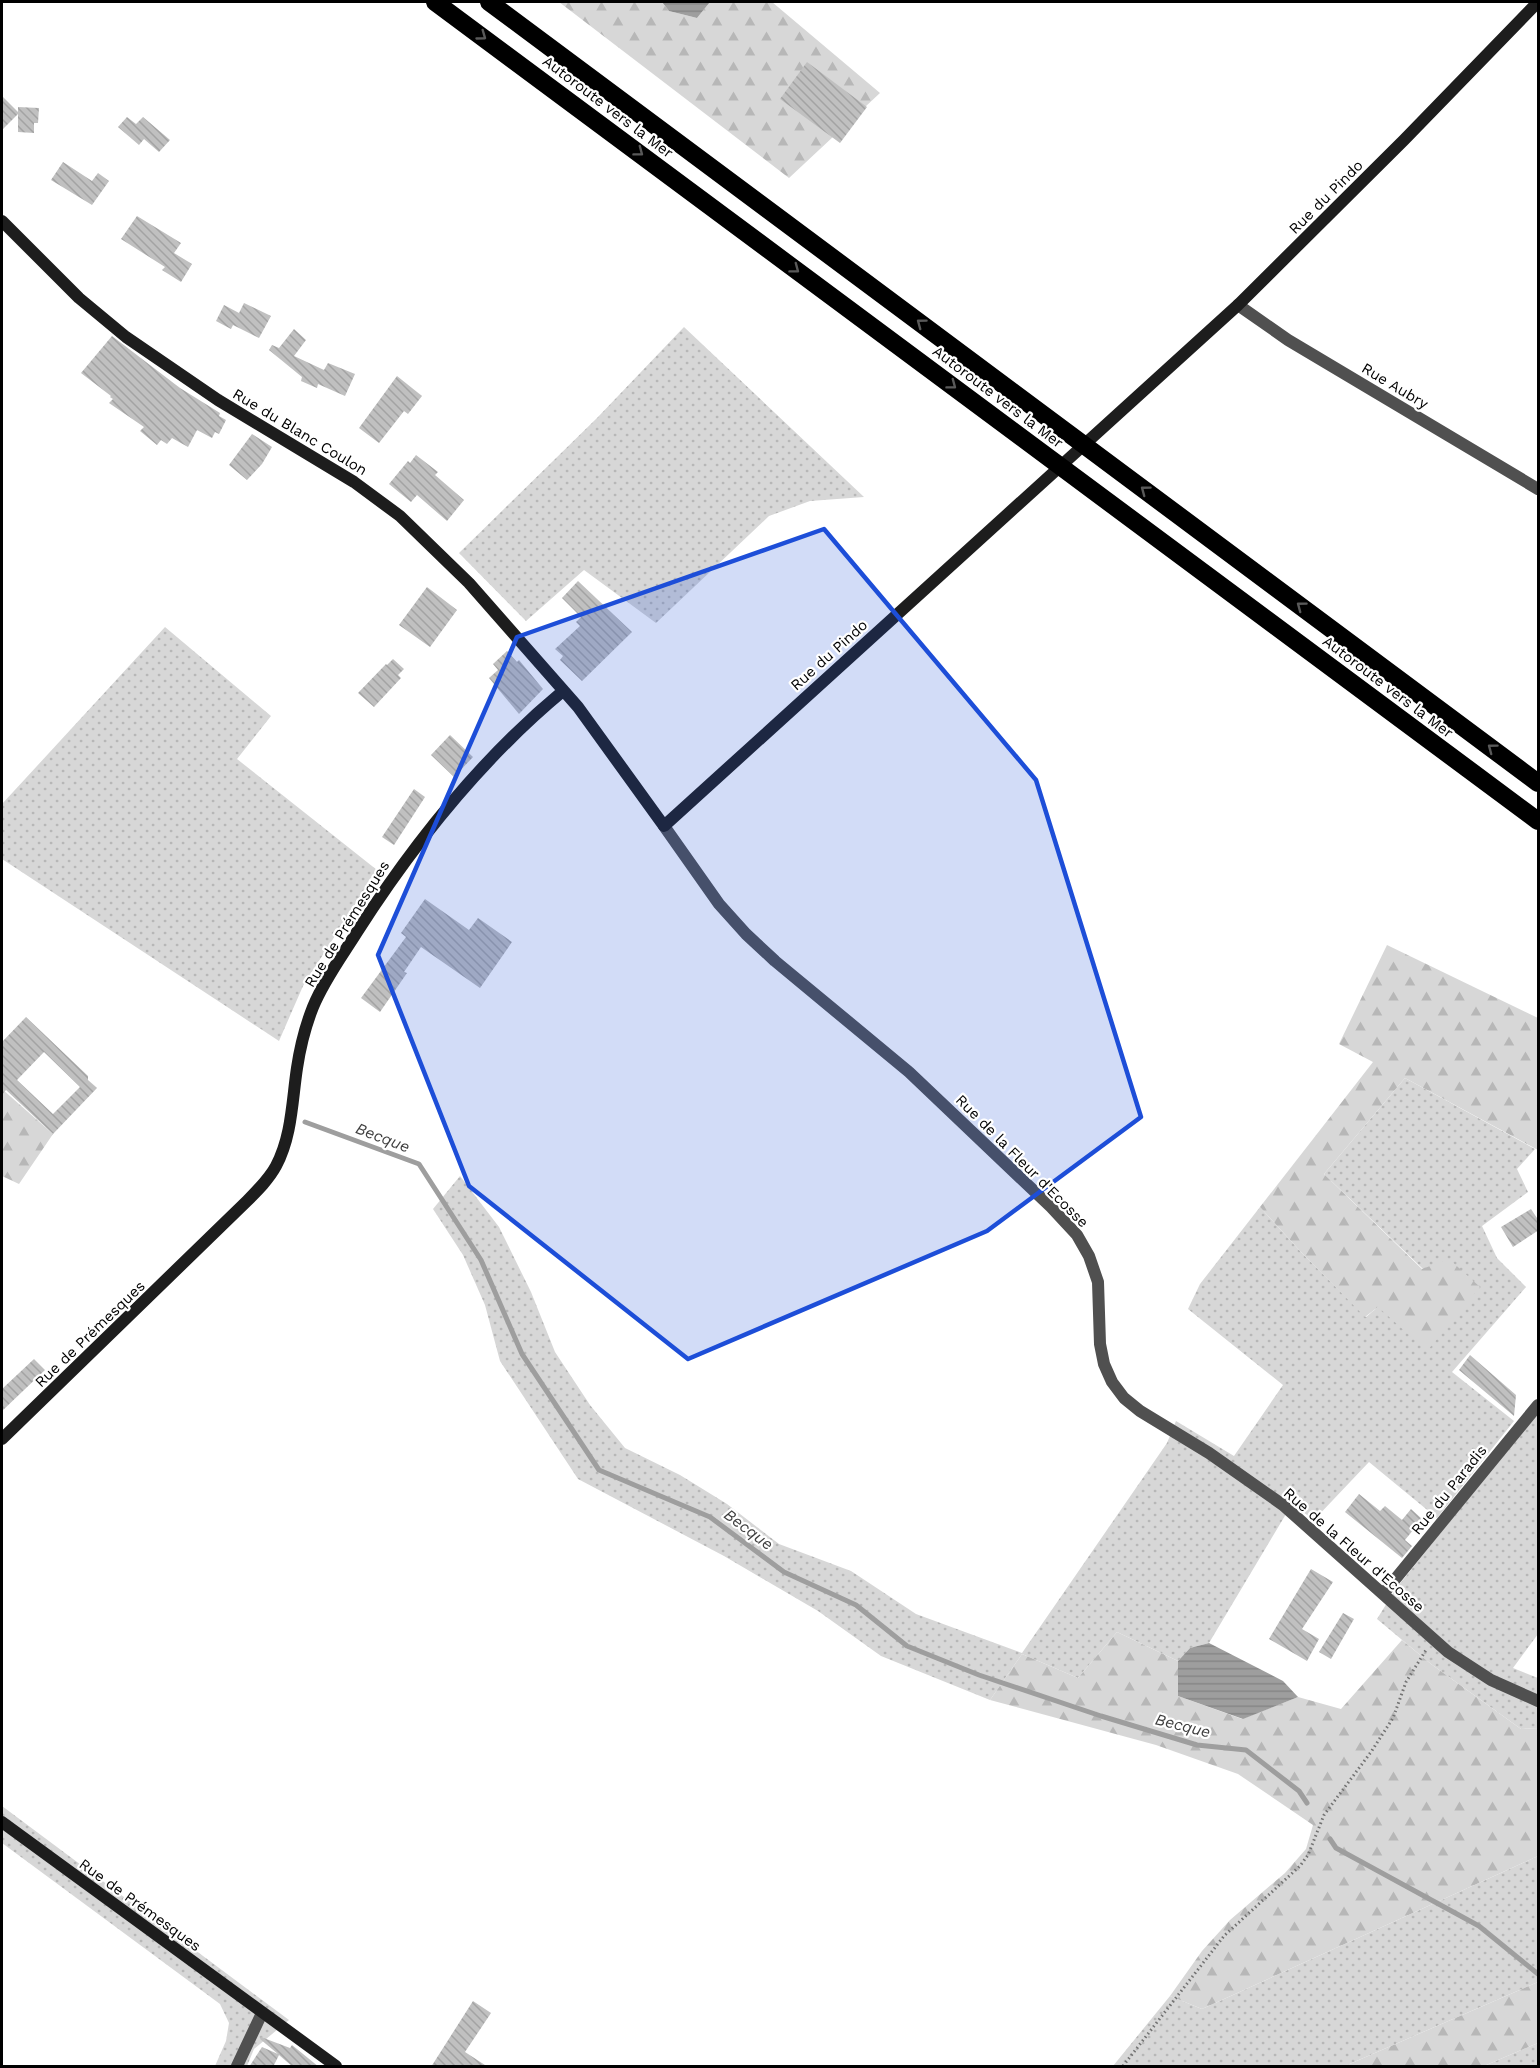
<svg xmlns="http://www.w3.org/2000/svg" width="1540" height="2068" font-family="'Work Sans',sans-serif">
<defs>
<pattern id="grass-dots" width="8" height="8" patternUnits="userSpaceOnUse" patternTransform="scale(1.5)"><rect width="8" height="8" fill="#d7d7d7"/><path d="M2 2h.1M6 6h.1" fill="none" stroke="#b7b7b7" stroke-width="1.8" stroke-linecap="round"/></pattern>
<pattern id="forest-firs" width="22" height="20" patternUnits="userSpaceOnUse" patternTransform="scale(1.5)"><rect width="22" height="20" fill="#d7d7d7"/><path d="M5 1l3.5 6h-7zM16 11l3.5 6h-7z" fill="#b7b7b7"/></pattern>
<pattern id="water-rules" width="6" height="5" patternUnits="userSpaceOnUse" patternTransform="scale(1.5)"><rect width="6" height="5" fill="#9e9e9e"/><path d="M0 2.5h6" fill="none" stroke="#868686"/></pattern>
<pattern id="building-back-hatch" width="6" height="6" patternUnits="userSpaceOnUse" patternTransform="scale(1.5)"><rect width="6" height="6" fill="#c0c0c0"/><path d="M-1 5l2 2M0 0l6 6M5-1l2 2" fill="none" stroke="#a3a3a3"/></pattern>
</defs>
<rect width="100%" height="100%" fill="#fff"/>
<path fill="url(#grass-dots)" d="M684,327l180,170 -54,4 -41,15 -113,107 -72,-53 -58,51 -67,-68 138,-135z
M165,627l106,89 -34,43 140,111 -74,116 -24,55 -277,-182v-55z
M1405,1078l130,71 -18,20 11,23 -46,34 15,32 29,29 -74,85 62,49 -77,97 -68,-56 -55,58 -22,-16 -83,139 -19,5 -12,13 -61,-29 -39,46 -56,-24 -32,46 -109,-44 -63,-45 -94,-55 -146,-77 -78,-118 -15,-56 -22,-50 -30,-46 27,-33 39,51 32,65 24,60 35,53 35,43 55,27 47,29 52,40 72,27 65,43 106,39 145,-210 9,-22 58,35 49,-71 -95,-76 12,-25 60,-77 41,45 65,65 57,-48 -99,-95z
M1538,1410v224l-25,34 25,10v50l-17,1 -90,-65 -54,-45 18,-29z
M2,1806l287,214 -35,29 -7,17h-32l11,-25 3,-18 -9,-19 -218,-161z
M1538,1856v126l-193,84h-232l57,-70 32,13z
M1538,2043v23h-54z"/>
<path fill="url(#forest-firs)" d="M559,2h103l7,9 28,7 13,-16h62l108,91 -91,85z
M1387,945l151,73v132l-133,-72 -81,96 98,95 27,-10 31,28 -53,64 -49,-44 -13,10 -64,-65 -41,-45 113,-145 -34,-18z
M2,1089l51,45 -34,50 -17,-8z
M1117,1632l61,29v35l64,23 56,-22 43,12 61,-69 29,24 90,65 17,-1v128l-336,153 -32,-13 32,-45 28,-31 55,-47 21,-24 7,-24 -75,-51 -82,-29 -166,-45 32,-46 56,24z
M1538,1982v61l-54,23h-139z"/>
<path fill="url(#water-rules)" d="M662,2h48l-13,16 -28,-7z
M1209,1643l74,38 15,16 -55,22 -65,-23v-35l12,-13z"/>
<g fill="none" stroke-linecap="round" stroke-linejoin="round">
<path stroke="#9e9e9e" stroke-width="5" d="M305,1122l114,42 62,96 41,94 77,116 111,47 74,55 72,33 51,41 72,29 122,41 96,29 49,5 53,41 8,12
M1330,1839l6,9 143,78 59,48"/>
</g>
<path fill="url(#building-back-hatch)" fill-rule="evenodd" d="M807,62l60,45 -27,36 -60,-44z
M2,96l16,16v-5l21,1 -1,15h-4v10l-16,-1v-18l-16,16z
M127,117l9,7 7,-7 27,23 -11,12 -15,-13 -5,6 -21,-18z
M63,162l29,19 6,-8 11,8 -17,24 -41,-25z
M137,216l44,27 -7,10 18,11 -11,18 -19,-12 3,-3 -44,-28z
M244,303l27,13 -12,22 -26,-13 -2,4 -15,-8 8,-16 15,8z
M294,329l12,11 -12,16 30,14 4,-7 27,11 -10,22 -27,-12 -1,4 -16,-7 1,-4 -33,-27 3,-5 7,3z
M112,336l68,52 40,25 -1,3 7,4 -7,14 -4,-2 -3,6 -15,-8 -9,17 -16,-9 -5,6 -6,-4 -4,5 -17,-14 4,-4 -35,-24 4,-4 -3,-2 1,-1 -30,-23z
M397,376l25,20 -14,18 -4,-3 -25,32 -20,-15z
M252,434l20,13 -10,17 -15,16 -18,-15z
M416,455l22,17 -3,3 29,25 -17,21 -30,-26 -6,7 -22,-18 19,-23 2,2z
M578,581l54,51 -50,49 -22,-21 3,-4 -8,-7 25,-23 -4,-4 5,-5 -19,-19z
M427,587l30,23 -27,37 -31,-22z
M507,651l10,11 2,-2 24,29 -24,25 -30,-36 9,-8 -5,-6z
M393,659l11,10 -6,6 3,3 -27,29 -16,-14 28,-29 1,1z
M450,735l23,22 -19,20 -23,-22z
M414,789l11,8 -31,48 -12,-8z
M425,899l44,31 9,-12 34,24 -32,46 -59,-41 -17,25 3,1 -27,39 -19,-14 45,-61 -5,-4z
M26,1017l62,59v4l9,8 -44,46 -47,-44 -4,5v-53zM44,1052l36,35 -27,27 -36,-34z
M1531,1209l8,12v9l-26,17 -12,-20z
M1470,1355l46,40 -2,21 -55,-46z
M34,1359l11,11 -43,41v-22z
M1359,1494l21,17 5,-5 17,14 9,-11 11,10 -17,21 7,6 -10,12 -57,-46z
M1311,1569l22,13 -31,47 17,10 -12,22 -38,-22z
M1343,1613l11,6 -23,40 -12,-7z
M473,2001l18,12 -26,39 23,15h-57z
M261,2037l29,11 2,-3 27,22h-26l-14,-12 -6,12h-24l13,-20 16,7 -18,-15z"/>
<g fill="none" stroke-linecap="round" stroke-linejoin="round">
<path stroke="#727272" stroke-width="3" stroke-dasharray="1.5 3" stroke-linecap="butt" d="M1123,2066l101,-130 76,-70 8,-11 16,-40 47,-63 22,-34 13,-36 20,-32"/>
<path stroke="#505050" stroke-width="12" d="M1238,305l50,35 250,149
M664,826l55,78 27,30 29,27 134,111 142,135 26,28 12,21 9,26 2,62 4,20 8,18 12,16 16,13 69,42 74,52 165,147 43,28 47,21
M1383,1594l155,-189
M237,2066l25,-53"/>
<path stroke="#1d1d1d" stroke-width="12" d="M2,221l77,77 47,39 92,63 136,82 46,34 69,67 109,124 86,119 574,-521 166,-165 134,-138
M2,1439l245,-238c11,-11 22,-22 29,-35 16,-30 16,-65 21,-98 3,-20 8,-41 16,-61 11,-27 29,-51 44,-75 57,-89 124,-173 206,-241
M2,1822l334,244"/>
<path stroke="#000" stroke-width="18" d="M435,2l1103,819
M489,2l1049,781"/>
</g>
<defs><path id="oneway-chevron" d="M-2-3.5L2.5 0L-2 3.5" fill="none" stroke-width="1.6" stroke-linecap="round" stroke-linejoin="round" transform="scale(1.5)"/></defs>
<g stroke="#595959">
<use href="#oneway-chevron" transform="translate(482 36) rotate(36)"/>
<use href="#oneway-chevron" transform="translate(639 152) rotate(37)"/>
<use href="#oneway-chevron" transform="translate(795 269) rotate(37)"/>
<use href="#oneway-chevron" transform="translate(921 323) rotate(-143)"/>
<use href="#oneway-chevron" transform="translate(952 385) rotate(37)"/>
<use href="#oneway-chevron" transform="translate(1145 490) rotate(-143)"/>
<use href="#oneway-chevron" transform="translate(1301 606) rotate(-143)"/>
<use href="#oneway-chevron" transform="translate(1492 748) rotate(-143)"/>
</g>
<path fill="#1d4ed8" fill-opacity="0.2" stroke="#1d4ed8" stroke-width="4.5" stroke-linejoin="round" d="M824,529l212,251 105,337 -154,114 -299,128 -219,-173 -91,-231 139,-318z"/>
<g text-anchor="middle" stroke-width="4.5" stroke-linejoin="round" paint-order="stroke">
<g font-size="15" fill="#000" stroke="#fff">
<text transform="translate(608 107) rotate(37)" y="5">Autoroute vers la Mer</text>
<text transform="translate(1326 197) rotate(-45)" y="5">Rue du Pindo</text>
<text transform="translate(1395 386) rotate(31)" y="5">Rue Aubry</text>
<text transform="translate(998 397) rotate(37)" y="5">Autoroute vers la Mer</text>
<text transform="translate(300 432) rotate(31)" y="5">Rue du Blanc Coulon</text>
<text transform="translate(829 655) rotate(-42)" y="5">Rue du Pindo</text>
<text transform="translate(1388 687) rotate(37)" y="5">Autoroute vers la Mer</text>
<text transform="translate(347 924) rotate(-58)" y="5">Rue de Prémesques</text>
<text transform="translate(1022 1161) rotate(45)" y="5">Rue de la Fleur d'Ecosse</text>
<text transform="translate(90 1334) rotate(-44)" y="5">Rue de Prémesques</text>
<text transform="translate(1449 1490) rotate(-51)" y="5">Rue du Paradis</text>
<text transform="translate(1354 1550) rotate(41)" y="5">Rue de la Fleur d'Ecosse</text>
<text transform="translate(140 1905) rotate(36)" y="5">Rue de Prémesques</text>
</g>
<g font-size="16" font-style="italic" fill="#3f3f3f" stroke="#fff">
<text transform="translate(383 1137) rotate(21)" y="6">Becque</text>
<text transform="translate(749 1529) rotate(37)" y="6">Becque</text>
<text transform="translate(1183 1725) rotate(14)" y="6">Becque</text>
</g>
</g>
<rect width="1540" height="2068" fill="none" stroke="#000000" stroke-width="6"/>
</svg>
